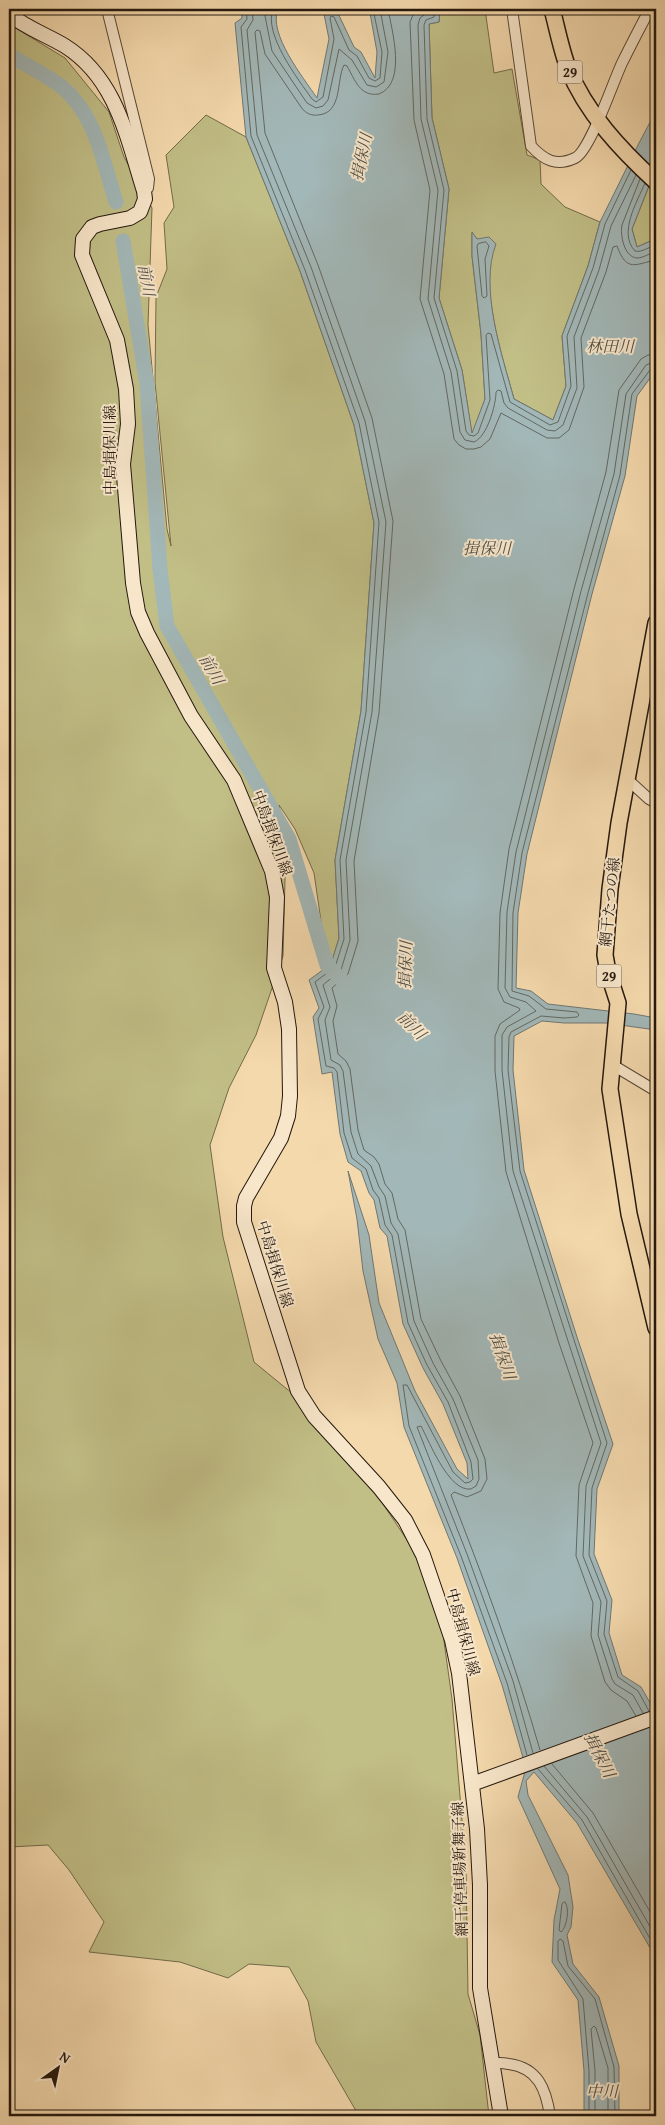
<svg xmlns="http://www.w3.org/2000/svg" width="665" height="2125" font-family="'Gentium Book Plus','Noto Serif JP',serif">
<rect width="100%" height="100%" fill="#f4d9ad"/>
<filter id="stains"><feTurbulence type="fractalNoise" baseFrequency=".004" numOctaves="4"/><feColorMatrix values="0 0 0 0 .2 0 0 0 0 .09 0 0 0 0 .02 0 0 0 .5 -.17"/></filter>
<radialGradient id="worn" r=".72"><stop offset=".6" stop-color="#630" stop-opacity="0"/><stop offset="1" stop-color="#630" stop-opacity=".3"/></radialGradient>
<path fill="#c1be86" stroke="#726b4a" d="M440,9h45l9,64 18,-4 15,86 13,5 1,24 24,23 35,15 -12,44 -26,70 4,50 -13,34 -39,-21c-12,-44 -35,-111 -19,-155l-18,-5 -5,-6v23l9,78 4,65 -13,36 -10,-65 -23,-72 10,-109 -17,-71 -3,-94 10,-2z
M9,24l56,34 44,54 15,45 28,51 -4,117 19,204 4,17 -16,-164 1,-85 11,-28 -3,-46 10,-16 -8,-52 40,-40 40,22 54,134 54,154 20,98 -13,188 -26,149 4,78 -8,26 -8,1 -4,-12 2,-32 -7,-48 -19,-44 -16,-24 7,36 -3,115 -27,79 -27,53 -19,57 13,92 31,125 39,32 72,83 50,75 28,82 9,65 14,170 2,125 12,41 9,81h-130l-43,-74 -8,-41 -19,-34 -40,-3 -21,14 -48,-16 -91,-10 15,-30 -35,-52 -21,-25 -39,2z
M656,168v76l-3,-4 -16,7 -5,-18z"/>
<path fill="#a2b7b7" stroke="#707773" d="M241,9h37c-10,25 25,68 39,89l12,-59 -6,-30h13l18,38 7,5 14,26 2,-26 -7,-39 -4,-4h74l-1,13 -10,2 3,94 17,71 -10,109 23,72 10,63 13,-34 -4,-65 -9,-78v-24l5,7 12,-2 7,7c-17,44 6,111 18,155l39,21 13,-34 -4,-50 26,-70 12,-44 39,-79 17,-32v57l-24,61 5,18 16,-7 3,4v126l-19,26 -12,80 -33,118 -65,260 -9,59 -2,75 15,3 17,13 86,10 22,4v12l-50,-7h-42l-22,-2 -28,15 -1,34 11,100 53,167 36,107 -16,45 -3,65 18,46 -3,33 13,42 19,12 15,26v245l-79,-135 -43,-51 -8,9 2,14 40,80 5,32 -2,20 -4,8 6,29 26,33 20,69v50h-35v-45l-6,-71 -26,-38 2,-42 6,-31 -42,-92 8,-29 -24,-83 -45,-127 -53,-131 -7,-44 -19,-44 -15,-68 -6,-52 -9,-48 21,64 10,68 36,88 42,78 11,10 -1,-16 -24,-59 -20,-36 -20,-44 -16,-88 -7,-8 -6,-28 -5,-7 -8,-22 -13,-9 -8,-28 -8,-62 -10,2 -9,-57 6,-9 -10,-28 22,-16 8,-26 -4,-78 26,-149 13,-188 -20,-98 -54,-154 -54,-134 -11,-114 7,-5z"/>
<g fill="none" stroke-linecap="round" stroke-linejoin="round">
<path stroke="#636862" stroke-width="1" d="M246,9l1,10 -6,8 10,109 54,134 54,153 20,99 -13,190 -26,148 4,79 -9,28 -20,15 9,25 -6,12 8,47 8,2 3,4 7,61 8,25 14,11 7,21 6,8 6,27 7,10 16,88 19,42 21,37 23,60 2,17 -3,3 -5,1 -12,-11 -46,-87h-4l6,41 52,130 46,127 20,72
M252,9l1,11 -6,10 10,105 54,132 54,154 21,101 -14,190 -26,148 4,80 -9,30 -18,15 7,22 -5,13 6,40 9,5 3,6 8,61 7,22 13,12 8,21 6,9 6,27 7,11 16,87 19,42 20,36 25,61 1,19 -3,7 -5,3c-22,3 -41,-46 -50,-63l-4,1 50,127 46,127 20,72
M266,9l-1,7 7,35 35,52 9,5 7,-2 5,-6 11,-51 13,11 15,25 9,2 8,-5 4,-30 -8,-43
M273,9c-10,25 25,70 39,90l4,3 7,-5 11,-58 -4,-21 1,-2 3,1 15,33 8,6 12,22 6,3 5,-3 2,-26 -9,-43
M388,9c4,22 19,74 -9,85 -19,3 -24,-14 -32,-28l-3,-1c-8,15 -1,48 -26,50 -7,1 -13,-2 -17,-8l-36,-53 -5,-23 -3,-1 -2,2 10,101 53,132 54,153 21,103 -14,192 -25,148 4,80 -10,33 -16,14 5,18 -4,15 5,33 8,7 4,8 8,61 6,20 10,7 5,7 6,20 7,9 6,26 7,11 16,89 19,40 20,37 25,63 2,20 -6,12 -14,6 -13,-5 -3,3c33,84 64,168 89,255
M419,9l-6,6 -3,7 4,98 16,70 -10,109 24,75 10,65 5,6 7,4h8l7,-2 9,-8 11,-26 46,25h12l10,-8 15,-43 -3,-49 25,-66 7,-25 4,-1c10,27 18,18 39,14
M428,9v3l-8,6 -2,7 3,94 17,71 -10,109 23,73 9,60 5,8 9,2c13,-5 22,-37 22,-50l2,-2 3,1 3,12 4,5 39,22 8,1 8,-6 14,-37 -3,-51 25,-67 12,-44 25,-51
M435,9l-1,8 -8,3 -2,5 3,94 17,71 -10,108 23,73 9,60 3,4 5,1 4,-3 12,-33 -4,-65 2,-2 3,1 19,68 40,23 8,-3 13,-36 -4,-50 26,-68 12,-44 26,-54
M640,179l-18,46c-2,10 2,32 15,33 7,0 12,-5 19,-6
M645,183c-8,19 -27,50 -10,68 7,2 14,-5 21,-5
M486,242l3,4 -4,13 2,37 -3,2 -2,-2 -5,-50 1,-2z
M649,1711l-11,-20 -20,-14 -14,-43 3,-33 -18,-46 3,-67 15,-45 -87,-272 -12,-101 1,-33 2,-5 30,-16 23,2 13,-1 2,-2 -2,-3 -31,-3 -17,-13 -17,-5 1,-78 9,-60 66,-260 32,-118 12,-81 18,-24 6,-3
M643,1713l-10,-18 -18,-11 -3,-5 -14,-44 3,-33 -18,-46 3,-70 15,-43 -88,-272 -11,-101v-35l5,-8 29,-16 -10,-9 -16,-5 -5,-9 2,-76 9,-60 65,-261 33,-117 12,-80 20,-29 10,-4
M636,1716l-9,-15 -16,-11 -6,-8 -14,-46 2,-33 -17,-47 3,-71 14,-42 -34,-100 -53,-171 -11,-101v-35l5,-12 20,-14 -1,-2 -15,-6 -6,-13 2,-76 9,-64 65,-260 32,-117 13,-82 22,-31 7,-4 8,-1
M552,1764l41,49 63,109
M544,1766l43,51 69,120
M538,1769l44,51 74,129
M565,1902c5,6 2,25 -4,30l-2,-2 3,-26z
M589,2116v-45l-6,-72 -25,-39v-19l2,-2 3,2 5,25 27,33 19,68 1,49
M595,2116v-45l-4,-42 3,-3 2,2 12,40v48"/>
<path stroke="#a2b7b7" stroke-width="15" d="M9,55c17,10 37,20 53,32 34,28 41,75 54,115
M123,241l24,143 13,185 7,57 122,213 38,126 16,16"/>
<g stroke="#584835" stroke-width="12">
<path id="minor" d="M107,9l42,170 -1,9 -4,3
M512,9l19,137c13,14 25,21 44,12 15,-7 38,-76 47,-95 9,-18 18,-36 28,-54
M627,779l22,20 7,4
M611,1064l45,27
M493,2064c6,-2 10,-1 16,0 29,4 37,25 41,52"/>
</g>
<g stroke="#24180d" stroke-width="16">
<path id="secondary" d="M9,14c17,14 38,21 56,32 51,32 62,91 79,145l1,8 -5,13 -10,6 -30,6 -8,3 -9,12 -1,16 35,85 9,49 2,35 -5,40 10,119 5,29 9,21 44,83 43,64 38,91 5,26 -3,71 11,34 4,27 1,67 -2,20 -7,22 -35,60 -2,8v16l54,169 16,25 65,71 26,33 18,35 29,85 7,33 18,156 3,56v103l21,128
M472,1784l184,-67"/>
</g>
<g stroke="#24180d" stroke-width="18">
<path id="primary" d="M552,9c5,19 9,40 16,59 18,45 53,82 88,114
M656,623l-37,200 -9,66 -5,66 3,17 10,31 -8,86 19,125 27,114"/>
</g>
<use href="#minor" stroke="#f8e6ca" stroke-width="10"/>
<use href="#secondary" stroke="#f8e6ca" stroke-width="14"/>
<use href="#primary" stroke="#f4d9ad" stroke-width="15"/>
</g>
<g text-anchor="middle" stroke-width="4" stroke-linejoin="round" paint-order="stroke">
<g fill="#f8e6ca" stroke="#645646" stroke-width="1">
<rect x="557.5" y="60.5" width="25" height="23" rx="4"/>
<rect x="596.5" y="964.5" width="25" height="23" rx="4"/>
</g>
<g font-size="14" font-weight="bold" fill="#24180d">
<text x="570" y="77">29</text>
<text x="609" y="981">29</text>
</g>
<g font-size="15" fill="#24180d" stroke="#f8e6ca">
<text transform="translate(110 450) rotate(-90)" y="5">中島揖保川線</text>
<text transform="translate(272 833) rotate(70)" y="5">中島揖保川線</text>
<text transform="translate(610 902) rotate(-84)" y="5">網干たつの線</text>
<text transform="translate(275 1264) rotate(73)" y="5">中島揖保川線</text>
<text transform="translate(463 1632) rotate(75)" y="5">中島揖保川線</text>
<text transform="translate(460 1869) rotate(-92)" y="5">網干停車場新舞子線</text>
</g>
<g font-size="16" font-style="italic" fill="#505048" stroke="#f8e6ca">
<text transform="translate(361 157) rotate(-78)" y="6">揖保川</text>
<text transform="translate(147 280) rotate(80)" y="6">前川</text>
<text x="610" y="352">林田川</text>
<text x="487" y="554">揖保川</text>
<text transform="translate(212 669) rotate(60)" y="6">前川</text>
<text transform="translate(405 965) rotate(-88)" y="6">揖保川</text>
<text transform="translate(412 1025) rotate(45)" y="6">前川</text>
<text transform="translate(503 1356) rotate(71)" y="6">揖保川</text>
<text transform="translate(600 1755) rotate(63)" y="6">揖保川</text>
<text x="602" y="2097">中川</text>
</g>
</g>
<rect width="665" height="2125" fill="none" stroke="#f4d9ad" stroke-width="30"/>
<rect x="10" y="10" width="645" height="2105" fill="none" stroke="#24180d" stroke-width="2.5"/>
<rect x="15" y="15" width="635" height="2095" fill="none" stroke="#24180d"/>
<g transform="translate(58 2068) rotate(33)" stroke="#f8e6ca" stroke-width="4" paint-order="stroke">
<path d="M0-4L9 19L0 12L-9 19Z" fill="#24180d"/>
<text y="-8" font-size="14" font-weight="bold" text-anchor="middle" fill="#24180d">N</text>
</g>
<rect width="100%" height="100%" filter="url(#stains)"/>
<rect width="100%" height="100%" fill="url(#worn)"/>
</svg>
